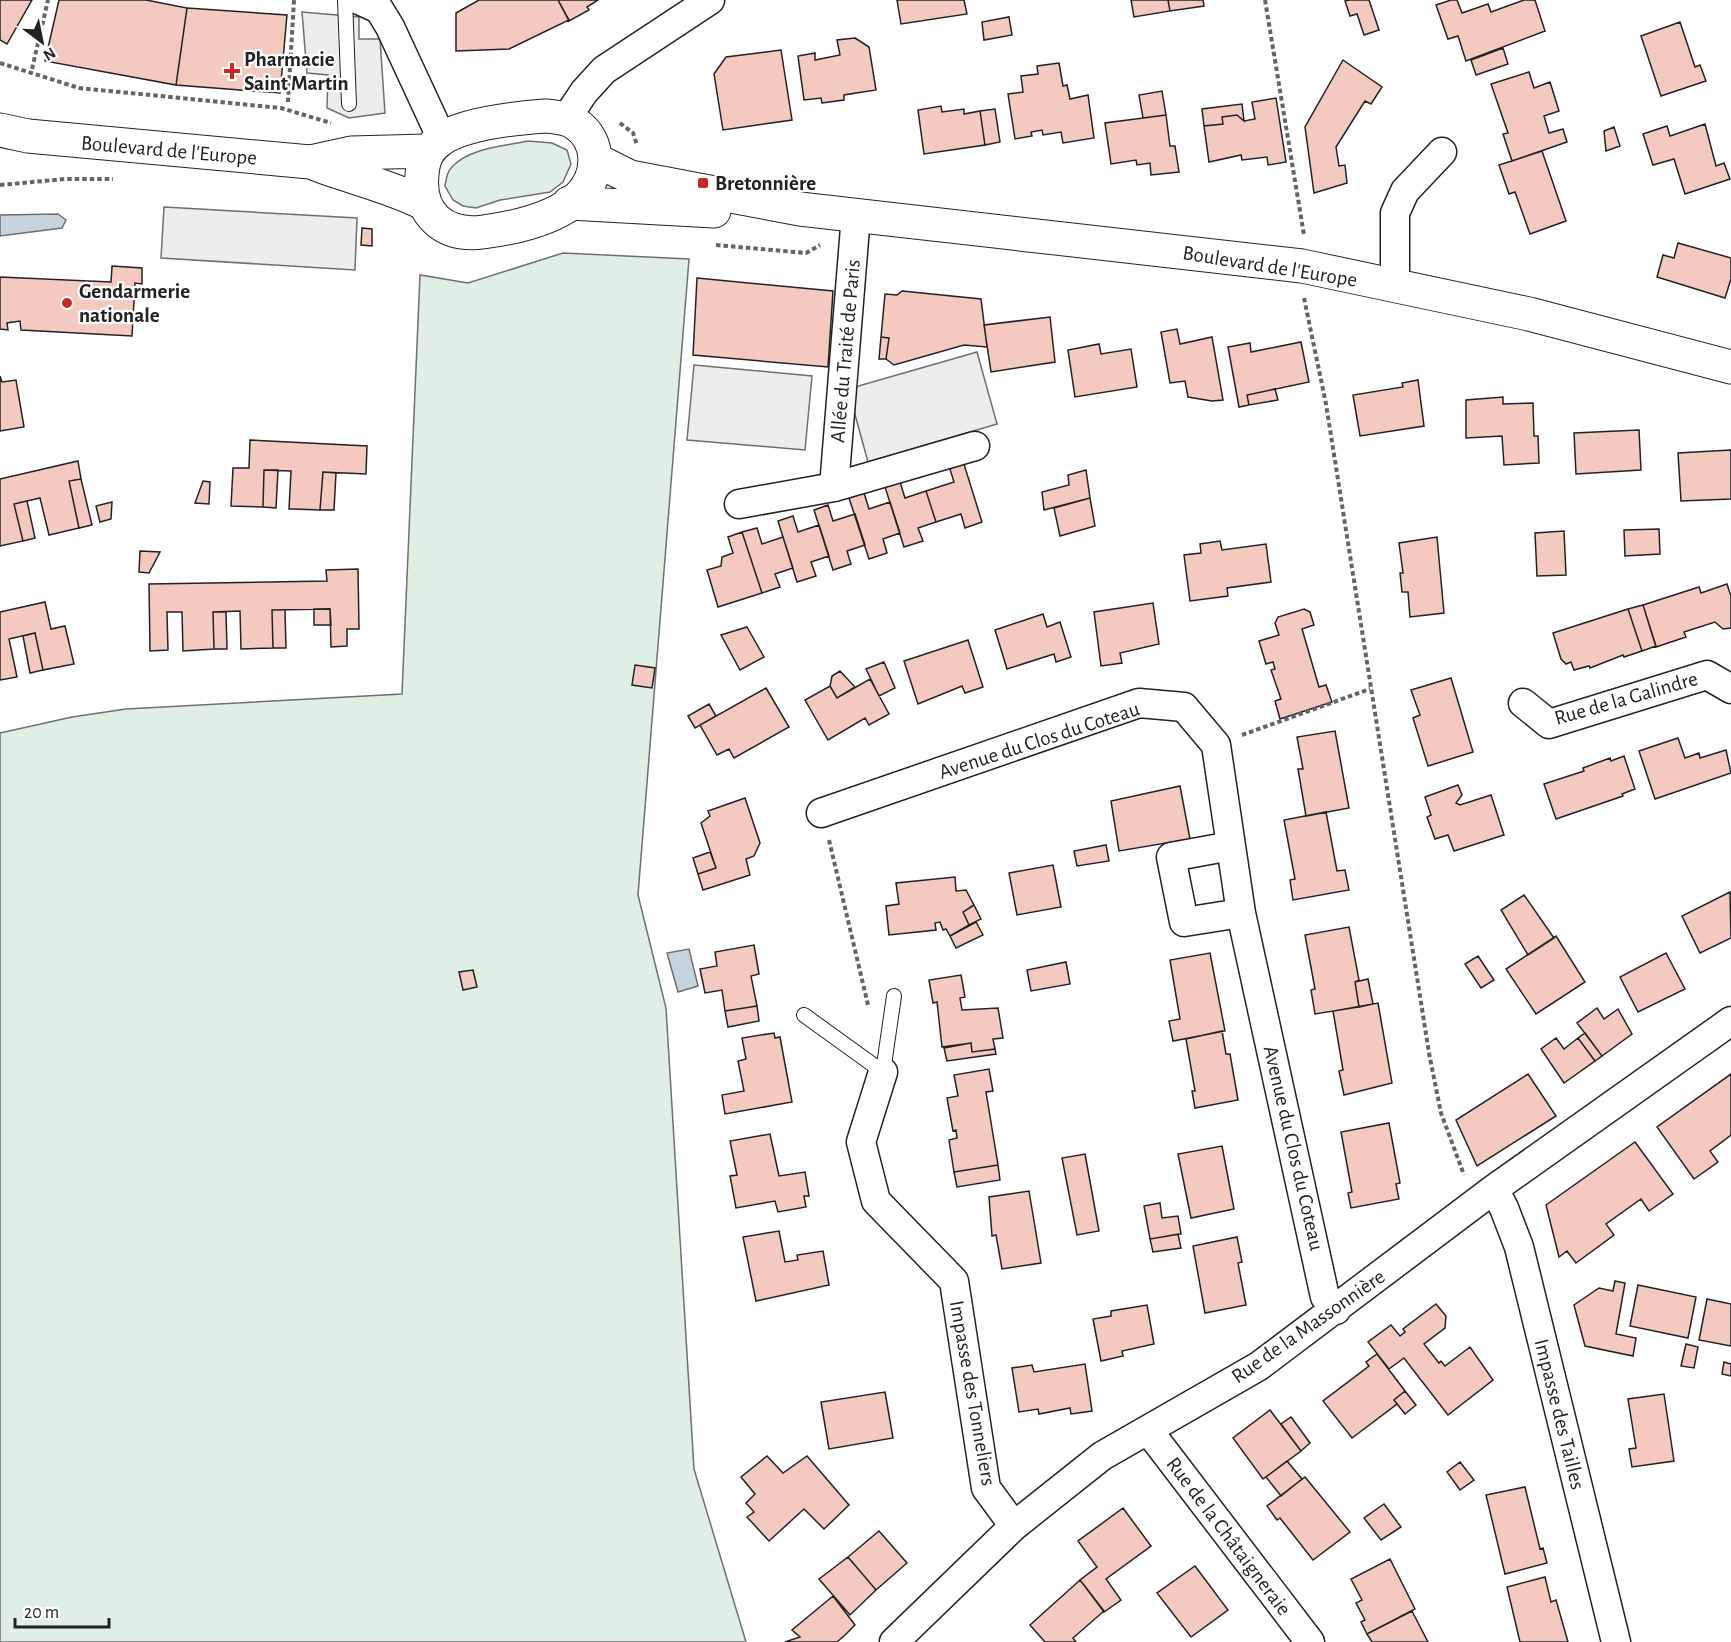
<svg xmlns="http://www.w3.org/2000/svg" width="1731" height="1642" font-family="'Alegreya Sans',sans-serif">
<rect width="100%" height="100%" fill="#fff"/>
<path fill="#e0efe3" stroke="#6f6f6f" stroke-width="1.5" d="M528,141l24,2 15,7 4,14 -8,18 -13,10 -50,8 -24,8 -13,-2 -10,-6 -8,-14c1,-6 2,-14 6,-18 17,-20 54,-22 77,-27z
M563,253l126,6 -51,636 28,113 28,461 52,173h-746v-909l72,-16 54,-8 276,-15 18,-419 48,8z"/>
<path fill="#ededed" stroke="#6f6f6f" stroke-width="1.5" d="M302,12l57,5v22h21l5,74 -36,5 -22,-10 1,-33 -21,-2z
M164,207l193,11 -2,52 -194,-12z
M977,352l20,72 -129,38 -20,-73z
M694,365l118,11 -7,74 -118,-10z"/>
<path fill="#c7d3dd" stroke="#6f6f6f" stroke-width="1.5" d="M58,214l8,6 -4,8 -62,8v-21z
M689,949l9,37 -20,6 -11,-39z"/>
<path fill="#f3c9c0" stroke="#222" stroke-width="1.5" d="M0,0h32l-25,44 -7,-4z
M59,0h87l41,8 -11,77 -131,-24z
M479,0h79l11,20 -60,29 -53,2v-38z
M558,0h40l-11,7 2,3 -20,11z
M897,0h67l3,14 -66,10z
M1131,0h37l2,11 -36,6z
M1168,0h35l1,6 -34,5z
M1349,0h20l10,30 -15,5 -7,-21 -7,2 -5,-15z
M1451,0h6l5,13 26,-9 3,8 33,-12h11l10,31 -79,30 -8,-25 -10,3 -12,-34z
M187,8l100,7 -7,78 -104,-8z
M1009,17l3,18 -28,5 -2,-18z
M1680,22l15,45 5,-2 6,16 -45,15 -20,-60z
M855,38l14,9 7,43 -32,5v5l-22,3 -1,-5 -17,2 -6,-44 17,-3v7l25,-5 -3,-15z
M1503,48l5,16 -32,11 -5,-15z
M781,50l11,70 -69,10 -9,-56 12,-17z
M1343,60l39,27 -11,17 -6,-3 -29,46 3,19 6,-1 2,18 -33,10 -9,-66z
M1059,63l4,23 4,-1 3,14 18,-4 6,43 -31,5 -2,-11 -18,3 -1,-5 -11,2 1,4 -17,3 -7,-45 15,-2 -2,-16 17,-2 -1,-8z
M1529,72l5,16 16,-6 9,29 -15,5 5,17 14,-4 4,13 -55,19 -9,-27 5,-1 -17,-49z
M1162,91l4,24 -23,3 -4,-23z
M1276,98l10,64 -18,3 -1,-8 -25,3 -1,-5 -32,7 -5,-36 19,-2 -1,-7 15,-2 7,6 11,-2 -3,-17z
M1242,104l2,17 -7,-6 -15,2 1,7 -19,2 -2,-17z
M941,106l1,6 22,-3v5l16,-3 5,34 -61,9 -6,-44z
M995,109l5,33 -15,3 -5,-34z
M1166,115l4,31h5l4,26 -28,3 -1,-12 -13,2 -1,-5 -25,4 -6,-41z
M1705,124l11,42 8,-3 6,16 -45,15 -11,-35 -21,6 -10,-31 24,-8 3,10z
M1614,127l6,19 -14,5 -2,-20z
M1542,151l24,70 -36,13 -15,-42 -6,2 -10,-29z
M362,228l10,1v17l-11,-1z
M1678,243l53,15v21l-6,19 -68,-21 6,-22 11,3z
M112,266l30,2v16l-7,-1 -3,53 -111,-6 -1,-9 -13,2 1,7 -8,-1v-52l111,5z
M697,278l136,13 -5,76 -135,-12z
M902,291l79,8 6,48 -23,-2 -70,20 -8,-6 3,-21 -8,-1 4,-43 12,1z
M1050,317l5,45 -64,10 -7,-47z
M1177,329l3,15 32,-7 11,63 -11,1 -24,-4 -3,-16 -15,2 -9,-51z
M881,337l8,1 -3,21h-7z
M1301,342l8,40 -62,13 2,10 -10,2 -11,-60 22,-4 1,9z
M1099,344l2,10 30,-5 6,38 -62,10 -7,-47z
M0,376l2,6 14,-2 8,47 -24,4z
M1418,380l6,46 -64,10 -7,-41 50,-8 -1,-4z
M1275,389l3,11 -29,5 -2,-10z
M1503,397v7l30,-1 1,33h4l1,27 -35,2 -2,-29 -36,2v-38z
M1639,430l2,40 -65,4 -2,-41z
M250,440l117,6 -1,28 -43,-2 -3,38 -27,-1h-4l2,-38 -27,-1 -1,37 -32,-1 2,-38h16z
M1731,450v49l-50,2 -3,-48z
M78,461l3,18 -12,2 10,47 -30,7 -9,-37 -26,6 9,37 -23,5v-67z
M963,461l19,61 -17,6 -4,-14 -25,8 -10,-31 28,-9 -5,-16z
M264,470h14l-2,38 -13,-1z
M1086,470l4,28 -46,12 -2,-18 27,-7 -1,-10z
M323,472l13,1 -2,37h-14z
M81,479l11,46 -13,3 -10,-47z
M203,481l7,1 -1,22 -14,-1z
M900,482l5,16 21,-7 10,31 -18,6 5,13 -19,6 -19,-60z
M864,493l5,16 21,-7 10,31 -17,6 4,14 -18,6 -20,-61z
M1090,498l5,28 -35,10 -6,-28z
M27,501l8,37 -12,3 -9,-37z
M112,502l-1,17 -11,3 -4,-16z
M828,505l5,16 22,-7 10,31 -18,6 4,13 -18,6 -19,-60z
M793,516l5,16 21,-7 10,31 -18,6 5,14 -19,6 -19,-61z
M757,528l5,16 21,-7 10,31 -18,6 5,13 -18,6 -20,-61z
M1659,529l1,25 -35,2 -1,-26z
M1564,531l2,44 -29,1 -2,-43z
M742,532l20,61 -44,14 -11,-37 14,-4 1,-9 11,-4 -5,-16z
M1437,537l7,76 -34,4 -2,-25h-6l-2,-19h3l-4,-30z
M1220,541l2,9 44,-6 5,38 -44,6 1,8 -38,5 -6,-46 17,-2 -1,-9z
M140,551l20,1 -11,21 -10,-1z
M358,569l1,60h-12v17l-16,1 -1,-38 -58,1 1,38 -32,1 -1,-38 -27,1 1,37 -31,2 -1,-39h-15l1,38 -18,1 -1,-67 178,-3 -1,-11z
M1727,584l4,12v32l-8,1 -8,-7 -31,10 2,5 -30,10 -13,-42 56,-18 2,6z
M45,602l6,27 14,-3 9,38 -31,6 -8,-37 -26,6 8,38 -17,3v-68z
M1153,603l6,41 -39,9 2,10 -21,3 -7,-54z
M1643,605l13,41 -14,5 -14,-42z
M314,609h16l1,16h-17z
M1304,609l6,3 4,13 -12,4 17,58 7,-2 6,17 -52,17 -5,-18 6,-2 -10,-29 4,-1 -2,-7 -7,2 -7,-23 20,-6 -4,-12 3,-6z
M1628,609l14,42 -18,6 -1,-2 -33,13 -1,-2 -15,4 -3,-8 -5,2 -5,-5 -8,-26z
M272,610h13l1,38h-13z
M213,612h13l1,37h-13z
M1043,614l4,13 13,-5 11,35 -15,5 -2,-8 -47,15 -12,-39z
M747,627l17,30 -24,13 -19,-35z
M35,633l8,37 -13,3 -7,-37z
M968,640l15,47 -18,6 -3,-7 -44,18 -14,-43z
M884,662l11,26 -16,8 -13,-27z
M635,665l20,3 -3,20 -20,-3z
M840,671l15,16 -18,11 -7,-12 2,-10z
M1451,678l22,74 -45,14 -15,-48 7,-3 -9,-25z
M870,679l19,35 -20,11 -4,-7 -37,22 -23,-40 25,-14 7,12z
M766,688l23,39 -55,31 -5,-9 -12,6 -17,-30z
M709,704l7,12 -21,12 -7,-12z
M1335,731l14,77 -43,8 -8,-47h5l-6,-32z
M1678,738l7,20 14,-5 1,5 26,-8 5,23 -76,26 -16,-48z
M1624,756l11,33 -13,5 1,2 -67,23 -12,-35 40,-13 -1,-3 27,-10 1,3z
M1458,785l4,10 -6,8 4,2 31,-10 13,40 -50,16 -6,-16 -13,4 -8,-22 4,-2 -6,-18z
M1180,786l10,53 -71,12 -8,-50z
M745,798l15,45 -6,13 -8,3 4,16 -47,15 -5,-16 18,-6 -15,-45 9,-7 -2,-5z
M1326,812l11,59 8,-1 4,20 -56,10 -3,-20 5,-1 -11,-59z
M1106,845l3,16 -32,5 -3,-15z
M710,852l6,16 -18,6 -5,-16z
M1053,865l8,42 -44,8 -8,-42z
M955,877l1,14 10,-1 8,15 -11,7 6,13 -19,11 -4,-7 -3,1 -3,-8 -5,1 1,7 -47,5 -3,-29 13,-2 -3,-21z
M1730,892l1,46 -31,15 -18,-37z
M1524,895l30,43 -26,17 -27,-45z
M974,905l7,14 -12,6 -6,-13z
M976,922l7,13 -27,13 -6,-12z
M1349,927l10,53 -4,2 4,25 -44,7 -4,-24 4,-1 -10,-54z
M1556,936l29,46 -49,32 -30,-45z
M754,945l5,29 -8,2 6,30 -32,5 -3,-21 -17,3 -5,-24 17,-3 -2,-14z
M1210,953l15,78 -52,10 -4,-20 11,-2 -10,-59z
M1666,953l19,36 -47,23 -18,-35z
M1478,956l16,24 -13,8 -16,-24z
M1066,962l4,22 -39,7 -4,-21z
M473,970l4,17 -14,3 -4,-18z
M961,975l4,22 -5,1 2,12 36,-2 5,30 -10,1 2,10 -23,3 -1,-9 -29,4 -5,-45 -4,1 -4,-23z
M1368,979l5,25 -14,3 -4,-25z
M1378,1003l14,80 -48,12 -5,-24 4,-1 -10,-59z
M757,1006l2,15 -31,6 -3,-16z
M1597,1008l7,11 14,-10 14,25 -30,22 -25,-33z
M1222,1031l4,23h4l8,46 -43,8 -3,-17h3l-9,-52z
M774,1033l1,5 5,-1 12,65 -67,12 -3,-19 22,-4 -6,-30 8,-2 -4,-21z
M1585,1033l17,23 -7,5 -17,-23z
M1556,1038l8,11 14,-11 17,23 -31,22 -23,-34z
M971,1043l1,9 23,-3 1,5 -49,7 -3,-13z
M989,1069l4,22 -7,1 12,73 -44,7 -5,-32 8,-2 -1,-8 -3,1 -6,-33 11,-2 -4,-21z
M1528,1074l28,42 -79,50 -21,-46z
M1731,1074v61l-21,16 8,11 -24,17 -37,-52z
M1389,1123l11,60 -4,1 3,15 -48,9 -3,-15 4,-1 -11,-60z
M770,1134l9,42 26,-4 4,24h-5l2,11 -28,5 -3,-11 -39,7 -6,-32 7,-1 -7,-34z
M1635,1142l38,52 -24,17 -8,-12 -35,25 8,11 -38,28 -9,-12 -8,6 -13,-52z
M1222,1146l12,63 -43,9 -13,-64z
M1085,1154l14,77 -22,4 -15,-77z
M998,1165l2,15 -43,7 -3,-15z
M1029,1191l12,72 -39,6 -6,-34 -4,1 -3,-39z
M1160,1203l2,15 16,-2 3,18 -31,5 -6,-33z
M779,1231l6,31 13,-2 -1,-5 26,-4 6,34 -73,16 -13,-64z
M1178,1234l3,14 -28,4 -3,-13z
M1237,1237l5,25 -4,1 8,42 -41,8 -12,-67z
M1615,1281l10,2 -9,51 20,4 -3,18 -48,-10 -11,-41 25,-17 14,3z
M1638,1285l58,12 -8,41 -58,-12z
M1707,1299l24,5v42l-32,-6z
M1436,1304l10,12 -1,12 -21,16 15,19 2,-2 4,5 25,-19 23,33 -45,35 -44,-57 -15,11 -21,-27 23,-17 9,11 5,-4 -2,-3z
M1147,1305l7,39 -32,7 1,5 -22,5 -8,-42 18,-3v-5z
M1686,1344l12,3 -4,21 -13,-2z
M1377,1354l28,37 -11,9 3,4 -45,34 -29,-37 46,-35 -3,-4z
M1724,1362l7,2v12l-9,-2z
M1085,1364l7,47 -21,3 -1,-6 -31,6 -1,-5 -19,3 -7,-44 20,-3 2,7z
M1405,1391l11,14 -11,9 -11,-14z
M885,1392l8,46 -64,11 -8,-47z
M1664,1394l10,67 -42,6 -3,-18 7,-1 -8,-49z
M1270,1410l31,41 -38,28 -30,-41z
M1291,1417l19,26 -9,8 -20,-27z
M767,1456l16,17 24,-17 42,49 -25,24 -20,-20 -35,32 -22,-24 7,-5 -8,-9 9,-9 -14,-17z
M1287,1461l15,18 -21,17 -15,-19z
M1460,1462l14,18 -14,10 -13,-18z
M1305,1477l45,55 -37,28 -33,-42 -3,2 -10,-14z
M1525,1487l15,62 3,-1 4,15 -42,11 -19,-79z
M1384,1504l17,23 -20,13 -17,-22z
M1123,1508l28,38 -45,33 15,21 -17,12 -24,-32 17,-13 -19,-26z
M879,1531l28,32 -31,27 -28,-33z
M848,1557l28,33 -26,25 -31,-36z
M1390,1559l25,50 -48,25 -6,-12 4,-2 -9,-17 6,-3 -11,-21z
M1195,1566l33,44 -37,27 -34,-44z
M1545,1577l6,25 5,-2 12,42h-48l-13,-55z
M1080,1580l24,31 -31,27 3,4h-31l-15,-17z
M833,1596l22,29 -10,10 -8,7h-52l15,-5 -8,-7z
M1412,1611l16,31h-56l-5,-8z"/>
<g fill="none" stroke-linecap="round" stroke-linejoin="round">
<g stroke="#222" stroke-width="16">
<path id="lane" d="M345,0l4,104
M804,1015l79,57 11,-76"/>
</g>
<g stroke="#222" stroke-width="31">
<path id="street" d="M359,0l20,9 11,18 52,112
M566,119l18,-27 20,-22 106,-70
M1395,286v-73l10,-22 37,-39
M834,487l22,-272
M739,504l95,-17 141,-41
M1523,703l26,21 158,-49 24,14
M821,813l318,-110 45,4 32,38 25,168 84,384 11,13
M1231,846l-60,11 13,65 57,-9
M883,1072l-22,70 15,59 78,80 32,207 28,38
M1494,1189l10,19 15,39 97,395
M1148,1430l162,212
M894,1642l120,-116 88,-70 157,-90 235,-177 237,-168"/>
</g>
<g stroke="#222" stroke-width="35">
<path id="secondary" d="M546,116c9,1 22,2 30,8 25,17 24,51 4,72 -24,23 -66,32 -97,36 -39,5 -65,-18 -61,-57 1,-15 5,-26 18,-35 24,-17 77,-22 106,-24z
M0,130l28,6 282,26 41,-9 76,-2
M596,160l34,17 170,32 502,57 227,48 202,53
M310,162c38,15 77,23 113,41
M569,203l145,8"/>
</g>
<path stroke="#646464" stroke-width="4" stroke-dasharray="4.5 3" stroke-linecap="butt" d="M1265,0l39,235
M0,63l79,25 202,20 50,15
M32,69l16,-69
M288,102l6,-102
M620,123l13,10 4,12
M0,185l65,-6h48
M716,245l90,8 14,-8
M1304,298l22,106 103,649 12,60 23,62
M1242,735l128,-46
M829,840l39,165"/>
<use href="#lane" stroke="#fff" stroke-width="14"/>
<use href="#street" stroke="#fff" stroke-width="28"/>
<use href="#secondary" stroke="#fff" stroke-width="33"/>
</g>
<g fill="#c62828" stroke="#fff" stroke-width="2">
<path d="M229 62h6v6h6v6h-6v6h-6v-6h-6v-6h6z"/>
<rect x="697" y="177" width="12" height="12" rx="3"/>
<circle cx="67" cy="303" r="6"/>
</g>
<g text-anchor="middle" stroke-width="4.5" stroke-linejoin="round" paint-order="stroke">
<g font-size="21" font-weight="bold" fill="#222" stroke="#fff" text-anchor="start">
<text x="244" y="66">Pharmacie<tspan x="244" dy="24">Saint Martin</tspan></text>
<text x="715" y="190">Bretonnière</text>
<text x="79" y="298">Gendarmerie<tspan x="79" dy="24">nationale</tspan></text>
</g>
<g font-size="21" fill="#222" stroke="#fff">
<text transform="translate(169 150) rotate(5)" y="7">Boulevard de l'Europe</text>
<text transform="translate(1270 266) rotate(9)" y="7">Boulevard de l'Europe</text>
<text transform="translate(845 351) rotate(-85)" y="7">Allée du Traité de Paris</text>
<text transform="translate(1626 698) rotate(-16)" y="7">Rue de la Galindre</text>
<text transform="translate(1039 740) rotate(-18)" y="7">Avenue du Clos du Coteau</text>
<text transform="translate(1294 1148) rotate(77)" y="7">Avenue du Clos du Coteau</text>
<text transform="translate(1308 1326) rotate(-35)" y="7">Rue de la Massonnière</text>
<text transform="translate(973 1393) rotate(80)" y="7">Impasse des Tonneliers</text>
<text transform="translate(1560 1414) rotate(76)" y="7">Impasse des Tailles</text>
<text transform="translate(1229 1536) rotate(53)" y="7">Rue de la Châtaigneraie</text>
</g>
</g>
<g transform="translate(42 42) rotate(148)" stroke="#ffffff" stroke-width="4.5" paint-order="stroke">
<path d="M0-4.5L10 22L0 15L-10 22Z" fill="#222222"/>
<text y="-9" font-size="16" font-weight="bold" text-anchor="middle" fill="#222222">N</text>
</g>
<path d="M15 1618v9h94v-9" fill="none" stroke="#222222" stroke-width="3"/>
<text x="24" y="1618" font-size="18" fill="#222222" stroke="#ffffff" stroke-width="4.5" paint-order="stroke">20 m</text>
</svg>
